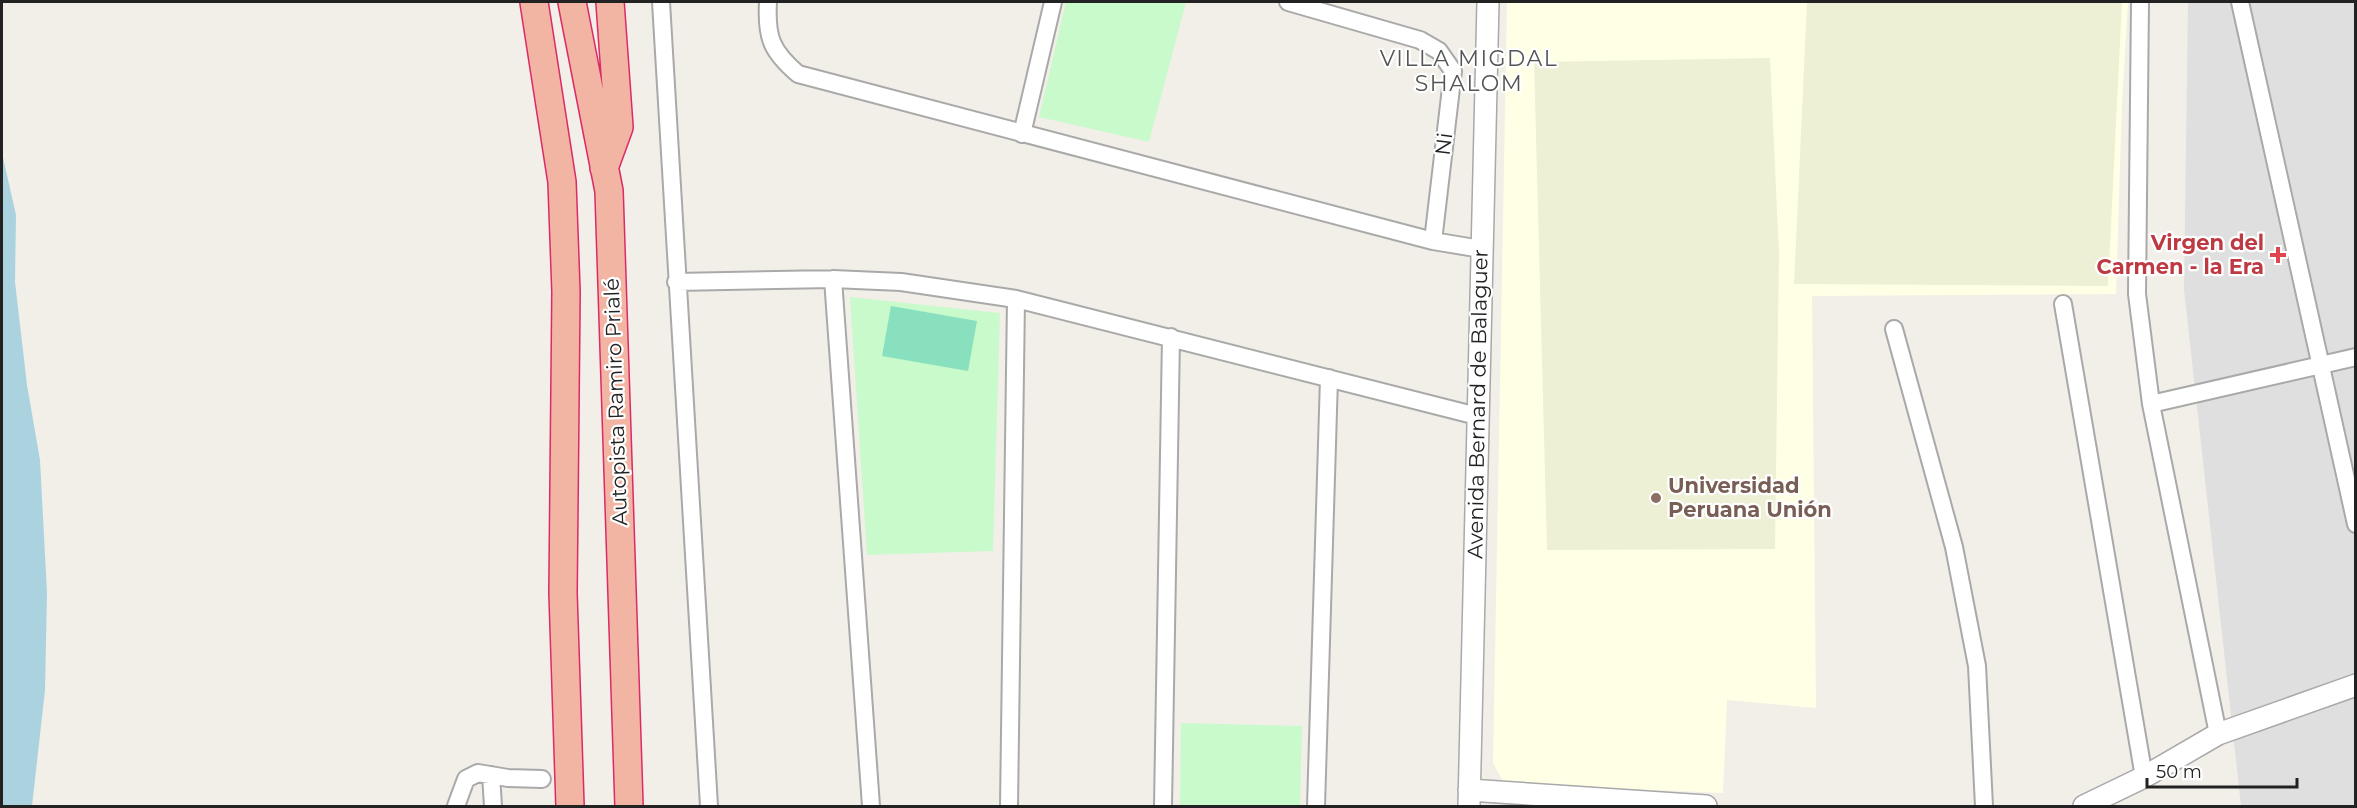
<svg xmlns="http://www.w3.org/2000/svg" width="2357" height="808" font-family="Montserrat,sans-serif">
<rect width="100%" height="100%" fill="#f2efe9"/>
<path fill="#e0dfdf" d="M2188,2h167v804h-114l-57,-517z"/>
<path fill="#ffffe5" d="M1507,2h621l-6,101 -6,191 -304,2 4,412 -89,-8 -4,93 -219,-10 -11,-20z"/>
<path fill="#eef0d5" d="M1807,2h315l-14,284 -314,-2z
M1770,58l9,195 -4,296 -228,1 -13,-488z"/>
<path fill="#c8facc" d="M1066,2h120l-37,140 -110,-25z
M850,297l150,16 -7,238 -126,4z
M1181,723l121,3 -2,80h-120z"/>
<path fill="#88e0be" d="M891,306l86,15 -9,50 -86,-15z"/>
<path fill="#aad3df" d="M2,153l14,62 -1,67 12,103 13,75 7,133 -2,97 -13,116h-30z"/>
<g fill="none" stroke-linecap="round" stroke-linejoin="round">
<g stroke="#a9a9a9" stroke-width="20">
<path id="minor" d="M661,2l48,804
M768,2c-2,35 3,49 30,72l635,167 48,8
M1288,2l132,38 19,11 14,20 -20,170
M2140,2l-3,292 14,110 67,330
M2240,2l116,522
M1022,134l31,-132
M833,279l38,527
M676,282l157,-3 68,3 115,17 461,117
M2063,304l81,473
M1894,329l60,218 23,119 7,140
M2151,404l205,-47
M491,775l2,31
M456,806l10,-27 12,-6 30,5 34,1
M1009,806l7,-507
M1163,806l8,-469
M1316,806l13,-428"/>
</g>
<g stroke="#a9a9a9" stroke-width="24">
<path id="tertiary" d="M1469,790l237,16
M1469,806l19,-804
M2084,806l60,-29 74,-43 138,-49"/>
</g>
<g stroke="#dc2a67" stroke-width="30">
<path id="trunk" d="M534,2l28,180 4,110 -3,301 7,213
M572,2l37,189 20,615
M604,168l15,-41 -9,-125"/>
</g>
<use href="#minor" stroke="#fff" stroke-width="16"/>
<use href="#tertiary" stroke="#fff" stroke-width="21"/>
<use href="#trunk" stroke="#f2b4a3" stroke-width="27"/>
</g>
<path fill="#e0444e" stroke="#fff" stroke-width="2" d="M2275 246h6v6h6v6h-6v6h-6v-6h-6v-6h6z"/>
<circle fill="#8d6e63" stroke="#fff" stroke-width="2" cx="1656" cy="498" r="6"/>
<g text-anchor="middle" stroke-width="4.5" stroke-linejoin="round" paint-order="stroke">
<g font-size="21" fill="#222" stroke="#fff">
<text transform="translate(1444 144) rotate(-83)" y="7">Ni</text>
<text transform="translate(616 402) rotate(-92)" y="7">Autopista Ramiro Prialé</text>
<text transform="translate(1478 404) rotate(-89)" y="7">Avenida Bernard de Balaguer</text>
</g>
<g font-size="21" font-weight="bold" fill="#be3a42" stroke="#fff" text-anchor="end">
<text x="2264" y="250">Virgen del<tspan x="2264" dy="24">Carmen - la Era</tspan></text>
</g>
<g font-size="21" font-weight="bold" fill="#785e54" stroke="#fff" text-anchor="start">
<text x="1668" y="493">Universidad<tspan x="1668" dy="24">Peruana Unión</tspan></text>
</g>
<g font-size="22" letter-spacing="1.5" fill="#555" stroke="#fff">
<text x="1469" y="66">VILLA MIGDAL<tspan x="1469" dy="25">SHALOM</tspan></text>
</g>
</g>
<rect width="2357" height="808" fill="none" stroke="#222222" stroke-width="6"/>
<path d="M2147 778v9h150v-9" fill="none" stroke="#222222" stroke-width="3"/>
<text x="2156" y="778" font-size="18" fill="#222222" stroke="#ffffff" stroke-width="4.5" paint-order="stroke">50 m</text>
</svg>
